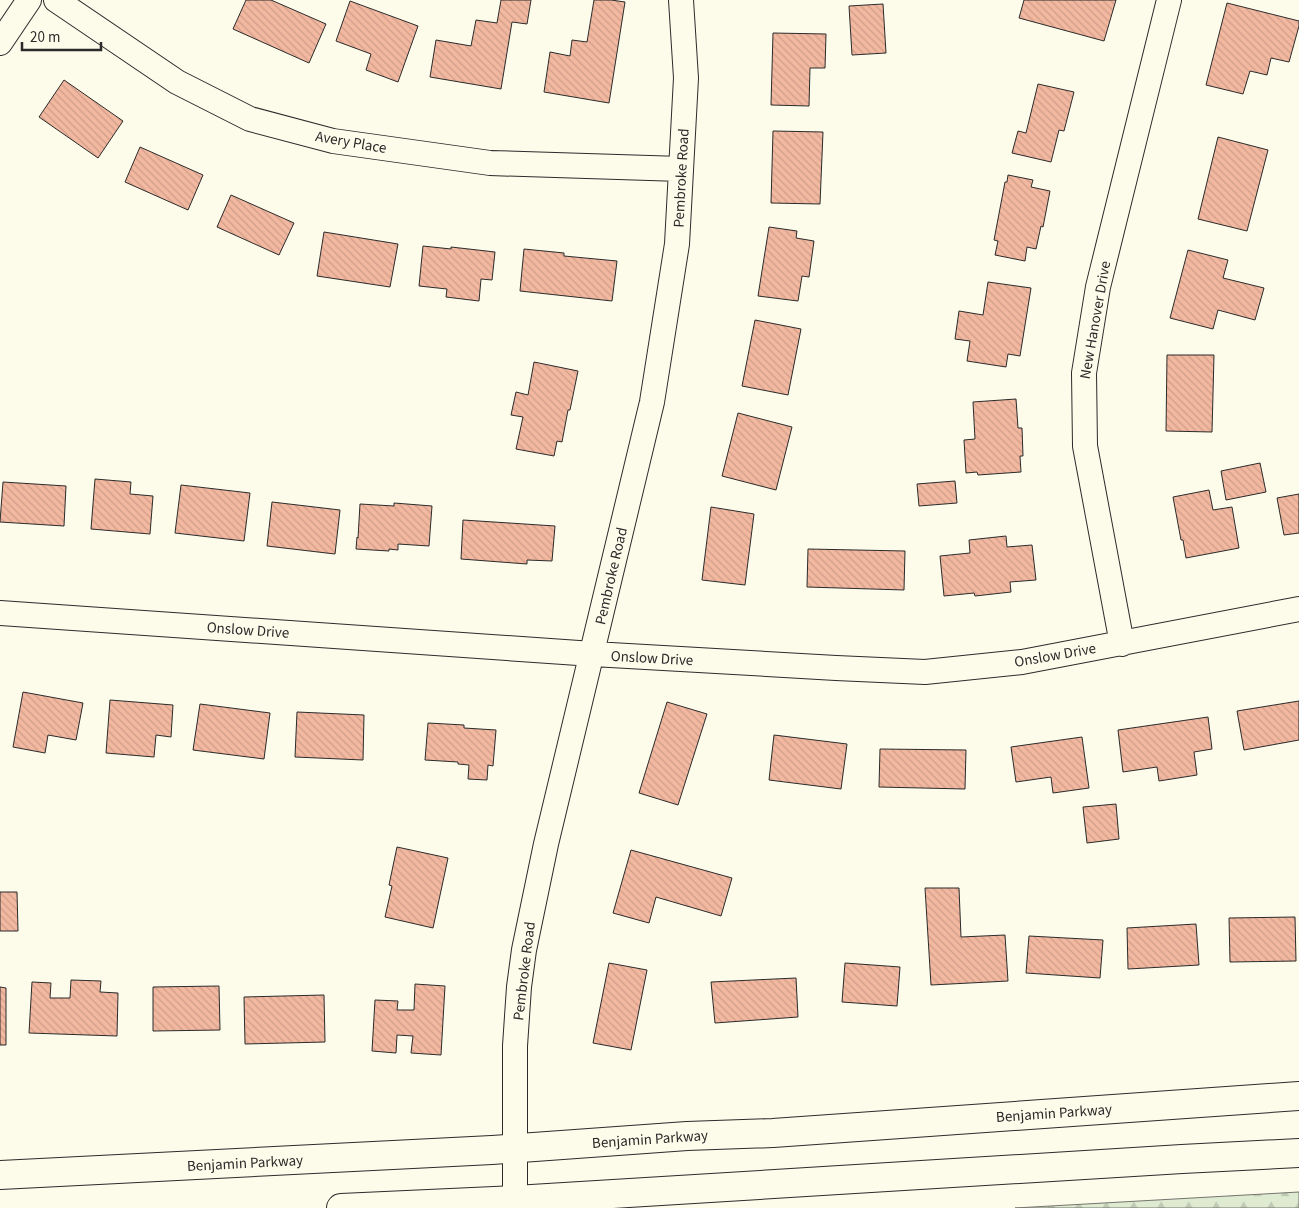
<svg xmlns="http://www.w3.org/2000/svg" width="1299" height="1208" font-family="'Source Sans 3',sans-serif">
<defs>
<pattern id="forest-firs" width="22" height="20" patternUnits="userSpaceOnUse" patternTransform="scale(1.25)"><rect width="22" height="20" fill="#deebd1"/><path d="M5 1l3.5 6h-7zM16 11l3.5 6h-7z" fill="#bfcab4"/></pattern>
<pattern id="building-back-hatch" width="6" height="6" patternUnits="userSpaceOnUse" patternTransform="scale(1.25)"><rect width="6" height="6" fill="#f2b8a0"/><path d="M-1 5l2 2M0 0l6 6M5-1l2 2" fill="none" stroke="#d09e8a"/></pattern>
</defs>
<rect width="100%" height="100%" fill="#fdfbea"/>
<path fill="url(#forest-firs)" stroke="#74746e" d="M1299,1192v16h-284z"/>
<path fill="url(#building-back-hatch)" stroke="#2b2b2b" d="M246,0h25l55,24 -17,39 -76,-34z
M501,0h30l-4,24 -15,-2 -11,67 -71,-12 6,-37 35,6 5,-26 21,3z
M594,0h17l14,2 -16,101 -65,-11 6,-40 20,4 2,-16 15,2z
M1024,0h92l-12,41 -85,-23z
M350,1l68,25 -20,56 -32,-12 5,-16 -35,-13z
M1227,3l72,18v5l-10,36 -18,-4 -4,17 -17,-4 -7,23 -37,-9z
M883,4l3,49 -34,2 -3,-49z
M773,33l53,1 -1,34h-15l-1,38 -38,-1z
M64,80l59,41 -25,37 -59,-41z
M1038,84l36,8 -10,39 -5,-1 -8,32 -39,-9 6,-22 8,2z
M773,131l50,1 -3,72 -49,-1z
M1218,137l50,13 -21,81 -49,-12z
M140,147l63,28 -15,35 -63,-28z
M1008,175l25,5 -2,7 19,4 -7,36 -2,-1 -5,23 -9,-2 -2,14 -30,-6 3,-14 -4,-1 11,-58h2z
M231,195l63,28 -15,32 -62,-28z
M769,227l28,4 -1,7 18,3 -5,36 -7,-1 -4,25 -40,-5z
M324,232l74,12 -8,43 -73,-11z
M423,246l28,3v-2l44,5 -3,28 -11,-1 -2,22 -33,-4 1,-8 -28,-3z
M524,249l40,4v3l53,5 -5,40 -92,-10z
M1188,250l40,10 -5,18 41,10 -9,32 -37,-10 -5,19 -43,-11z
M988,282l43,6 -11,68 -12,-2 -2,13 -39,-6 3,-20 -15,-2 4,-28 24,4z
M755,320l46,9 -13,66 -46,-9z
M1167,355h47l-2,77 -46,-1z
M534,362l44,9 -8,39h-2l-6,32 -5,-1 -3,15 -38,-7 7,-32 -12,-2 5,-23 12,3z
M1016,399l2,29h4l1,28h-3l1,16 -43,3 -1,-3 -11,1 -2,-33 11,-1 -2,-37z
M738,413l54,14 -16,63 -54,-14z
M1260,463l6,29 -40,8 -5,-29z
M95,479l36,3 -1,12 23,2 -3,38 -59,-5z
M955,481l2,22 -38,3 -2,-22z
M3,482l63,4 -2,40 -64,-4z
M181,485l69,8 -6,48 -69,-8z
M1209,490l4,20 19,-3 7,41 -53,10 -3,-18h-2l-8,-43z
M1299,494v39l-15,2 -7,-37z
M272,502l68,8 -5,44 -68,-8z
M394,503l38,3 -3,40 -31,-2v6l-9,-1v2l-33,-2 1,-12 1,1 2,-34 34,2z
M711,507l43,7 -9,71 -43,-5z
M463,520l92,6 -3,35 -25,-1v4l-66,-5z
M1006,536l1,11 25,-2 4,35 -26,2 1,10 -36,4 -1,-3 -30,3 -4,-40 30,-3 -1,-13z
M808,549l97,2 -1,39 -97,-3z
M23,692l60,11 -7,37 -28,-5 -3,18 -32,-6z
M110,700l63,5 -2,32 -15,-2 -2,22 -48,-4z
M1299,701v39l-55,10 -7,-39z
M667,702l40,12 -29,91 -39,-12z
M200,704l70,9 -6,46 -71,-9z
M297,712l67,3 -1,45 -68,-3z
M1208,717l4,32 -18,3 3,23 -38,6 -2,-14 -34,5 -5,-42z
M428,723l36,2v3l32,2 -3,36 -5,-1 -1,15 -19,-1 1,-14 -11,-1v-2l-33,-2z
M774,735l73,9 -6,45 -72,-9z
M1082,737l7,51 -36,5 -2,-16 -35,5 -5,-35z
M880,749l86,1 -1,39 -86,-2z
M1116,804l3,35 -32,4 -4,-36z
M397,847l51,11 -15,70 -48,-11 7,-31 -3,-1z
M631,850l101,28 -11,38 -65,-19 -7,26 -36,-10z
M925,888h34l2,49 44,-2 3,46 -77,4z
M0,892h17l1,39h-18z
M1295,917l1,44 -66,1 -1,-44z
M1196,924l3,41 -71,4 -1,-41z
M1029,936l74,4 -3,38 -74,-5z
M609,963l38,7 -16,80 -38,-7z
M845,963l55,4 -3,39 -55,-4z
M796,978l2,39 -83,6 -4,-41z
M71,980l30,1 -1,11 18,1 -1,43 -88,-3 3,-51 19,1 -1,15h20z
M415,984l30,2 -4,69 -30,-2 2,-17 -16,-1 -1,18 -24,-2 3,-51 23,1 -1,9h17z
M219,986l1,44 -67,1v-44z
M0,987l6,1v57h-6z
M324,995l1,47 -80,2 -1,-47z"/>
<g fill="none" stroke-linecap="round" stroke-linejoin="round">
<g stroke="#2b2b2b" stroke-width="26">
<path id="street" d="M56,0l121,82 73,37 83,22 157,22 191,6
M0,43l29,-43
M0,613l593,41 243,14 89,4 97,-10 277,-53
M1122,644l-37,-198 -1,-73 14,-86 71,-287
M515,1208v-162l4,-59 5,-37 22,-106 106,-442 25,-158 9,-166 -5,-78"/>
</g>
<g stroke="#2b2b2b" stroke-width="30">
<path id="highway" d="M0,1175l492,-25 195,-14 86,-3 526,-37
M341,1208l174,-8 667,-41 117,-6"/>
</g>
<use href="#street" stroke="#fdfbea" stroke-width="24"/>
<use href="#highway" stroke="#fdfbea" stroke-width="28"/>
</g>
<g text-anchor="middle" stroke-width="4" stroke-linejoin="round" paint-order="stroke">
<g font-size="15" fill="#2b2b2b" stroke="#fdfbea">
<text transform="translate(351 142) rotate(10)" y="5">Avery Place</text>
<text transform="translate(681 178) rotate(-87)" y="5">Pembroke Road</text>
<text transform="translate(1095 320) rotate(-80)" y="5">New Hanover Drive</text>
<text transform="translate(611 576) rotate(-77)" y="5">Pembroke Road</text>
<text transform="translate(248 630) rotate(4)" y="5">Onslow Drive</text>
<text transform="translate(1055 655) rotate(-10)" y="5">Onslow Drive</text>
<text transform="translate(652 658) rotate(3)" y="5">Onslow Drive</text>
<text transform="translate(524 971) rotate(-83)" y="5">Pembroke Road</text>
<text transform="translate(1054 1113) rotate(-4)" y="5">Benjamin Parkway</text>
<text transform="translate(650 1139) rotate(-4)" y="5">Benjamin Parkway</text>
<text transform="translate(245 1163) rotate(-3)" y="5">Benjamin Parkway</text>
</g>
</g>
<path d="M22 42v8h79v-8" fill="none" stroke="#2b2b2b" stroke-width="2.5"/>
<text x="30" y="42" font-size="15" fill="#2b2b2b" stroke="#fdfbea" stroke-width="4" paint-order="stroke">20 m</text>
</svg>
